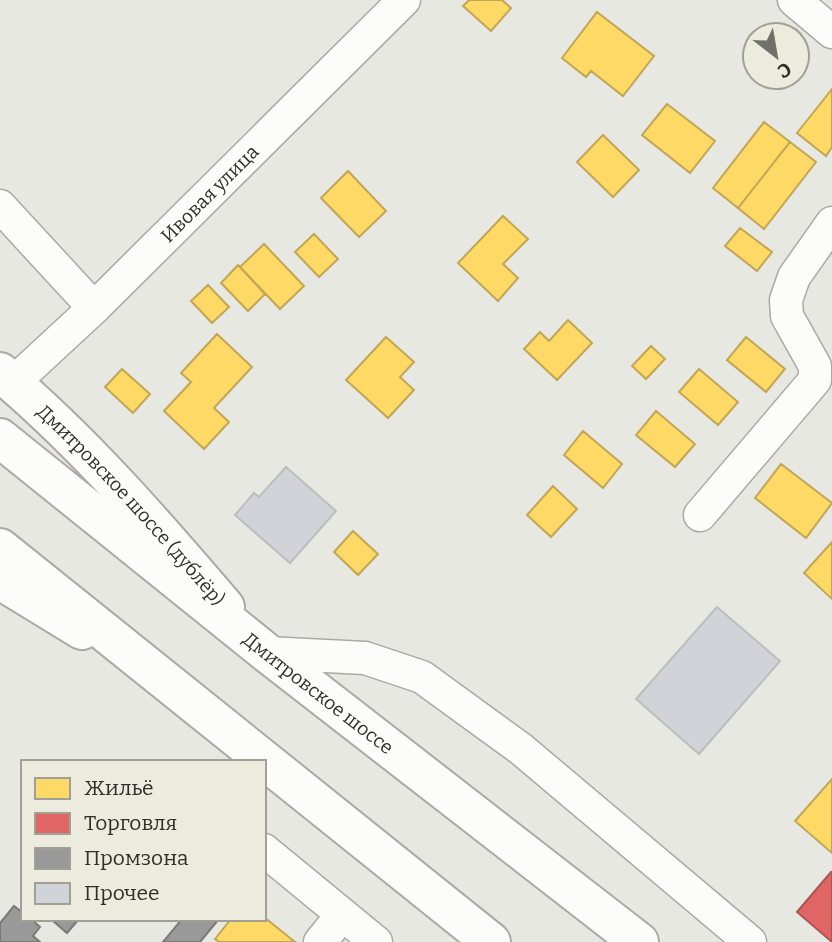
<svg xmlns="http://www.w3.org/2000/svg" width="832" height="942" font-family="Bitter,serif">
<rect width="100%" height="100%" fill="#e8e8e2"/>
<path fill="#ffd966" stroke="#c1a654" stroke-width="2" d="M469,0h33l9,8 -20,23 -28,-25z
M597,12l57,44 -31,40 -32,-25 -5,6 -24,-19z
M832,89v58l-6,9 -29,-23z
M667,104l48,37 -25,32 -48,-38z
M764,122l26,20 -52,66 -25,-20z
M603,135l36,35 -26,27 -36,-35z
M790,142l26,20 -52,67 -26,-21z
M348,171l38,40 -27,26 -38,-39z
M503,216l25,23 -25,25 15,14 -20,23 -40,-38z
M740,228l32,24 -15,19 -32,-25z
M314,234l24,25 -19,18 -24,-25z
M264,244l40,42 -24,23 -40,-42z
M238,265l27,29 -17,17 -27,-28z
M208,285l21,22 -17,16 -21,-22z
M568,320l24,23 -35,37 -33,-31 16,-17 9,9z
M217,334l35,33 -38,41 15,14 -25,27 -40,-38 27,-29 -10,-9z
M386,337l28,25 -14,15 14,13 -26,28 -42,-38z
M746,337l39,32 -19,23 -39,-32z
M651,346l14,13 -19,20 -14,-13z
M122,369l28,25 -17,19 -28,-26z
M699,369l39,33 -20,23 -39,-33z
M656,411l39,33 -20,23 -39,-32z
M583,431l39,33 -19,24 -39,-33z
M781,464l51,39 -26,35 -51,-40z
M553,486l24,23 -26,28 -24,-22z
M353,531l25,23 -20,21 -24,-23z
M832,542v57l-28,-26z
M832,779v74l-37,-32z
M264,917l31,25h-76l-4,-3 16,-20h33z"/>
<path fill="#e06666" stroke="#ab5654" stroke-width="2" d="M831,872l1,1v69l-35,-30z"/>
<path fill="#999" stroke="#7a7978" stroke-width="2" d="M14,906l9,7v6h8l9,8 -7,9 7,6h-40v-19z
M54,919h25l-12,14 -14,-12z
M182,919h37l-19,23h-37z"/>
<path fill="#d0d4d8" stroke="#bcbdbc" stroke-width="2" d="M286,467l50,44 -46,52 -55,-48 19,-22 5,4z
M717,607l63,54 -81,93 -63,-55z"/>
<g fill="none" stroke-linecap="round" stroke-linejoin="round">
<g stroke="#aaa9a4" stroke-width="35">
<g id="minor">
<path d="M794,0l38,32"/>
<path d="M0,206l94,102"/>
<path id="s1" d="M13,383l81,-75 310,-308"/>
<path d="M700,515l115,-135v-14l-28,-50 -1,-16 8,-23 38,-54"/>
<path d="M267,653l98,5 57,19 99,72 229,193"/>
<path d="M264,850l112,92"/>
<path d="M320,942l22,-27"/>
</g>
</g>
<g stroke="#aaa9a4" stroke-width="42">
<g id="major">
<path id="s2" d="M0,372c83,70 155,153 225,235"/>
<path d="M0,580l82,50"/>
</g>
</g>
<g stroke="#aaa9a4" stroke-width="42">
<g id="highway">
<path id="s3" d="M0,438l267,215 372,289"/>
<path d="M0,548l491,394"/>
</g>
</g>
<use href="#minor" stroke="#fcfcfb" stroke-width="32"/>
<use href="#major" stroke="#fcfcfb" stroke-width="38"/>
<use href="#highway" stroke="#fcfcfb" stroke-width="38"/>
</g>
<g text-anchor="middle" stroke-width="7" stroke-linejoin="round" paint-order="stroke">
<g font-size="19" fill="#302f2a" stroke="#ecebde">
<text dy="7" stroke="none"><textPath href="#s1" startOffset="273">Ивовая улица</textPath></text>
<text dy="7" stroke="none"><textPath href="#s2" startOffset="187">Дмитровское шоссе (дублёр)</textPath></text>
<text dy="7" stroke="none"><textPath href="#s3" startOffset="408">Дмитровское шоссе</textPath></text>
</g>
</g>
<rect x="21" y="760" width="245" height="161" fill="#ecebde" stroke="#a1a096" stroke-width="2"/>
<rect x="35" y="778" width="35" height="21" fill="#ffd966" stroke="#a1a096" stroke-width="2"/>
<text x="84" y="795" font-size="21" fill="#302f2a">Жильё</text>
<rect x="35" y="813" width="35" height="21" fill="#e06666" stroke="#a1a096" stroke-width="2"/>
<text x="84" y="830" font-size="21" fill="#302f2a">Торговля</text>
<rect x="35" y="848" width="35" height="21" fill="#999999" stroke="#a1a096" stroke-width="2"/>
<text x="84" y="865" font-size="21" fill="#302f2a">Промзона</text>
<rect x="35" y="883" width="35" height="21" fill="#d0d4d8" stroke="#a1a096" stroke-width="2"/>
<text x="84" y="900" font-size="21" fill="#302f2a">Прочее</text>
<g transform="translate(776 56) rotate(149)"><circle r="33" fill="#ecebde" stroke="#a1a096" stroke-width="2"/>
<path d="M0-5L12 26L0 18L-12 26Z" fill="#70706a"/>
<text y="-10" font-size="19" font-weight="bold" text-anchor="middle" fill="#302f2a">С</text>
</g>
</svg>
